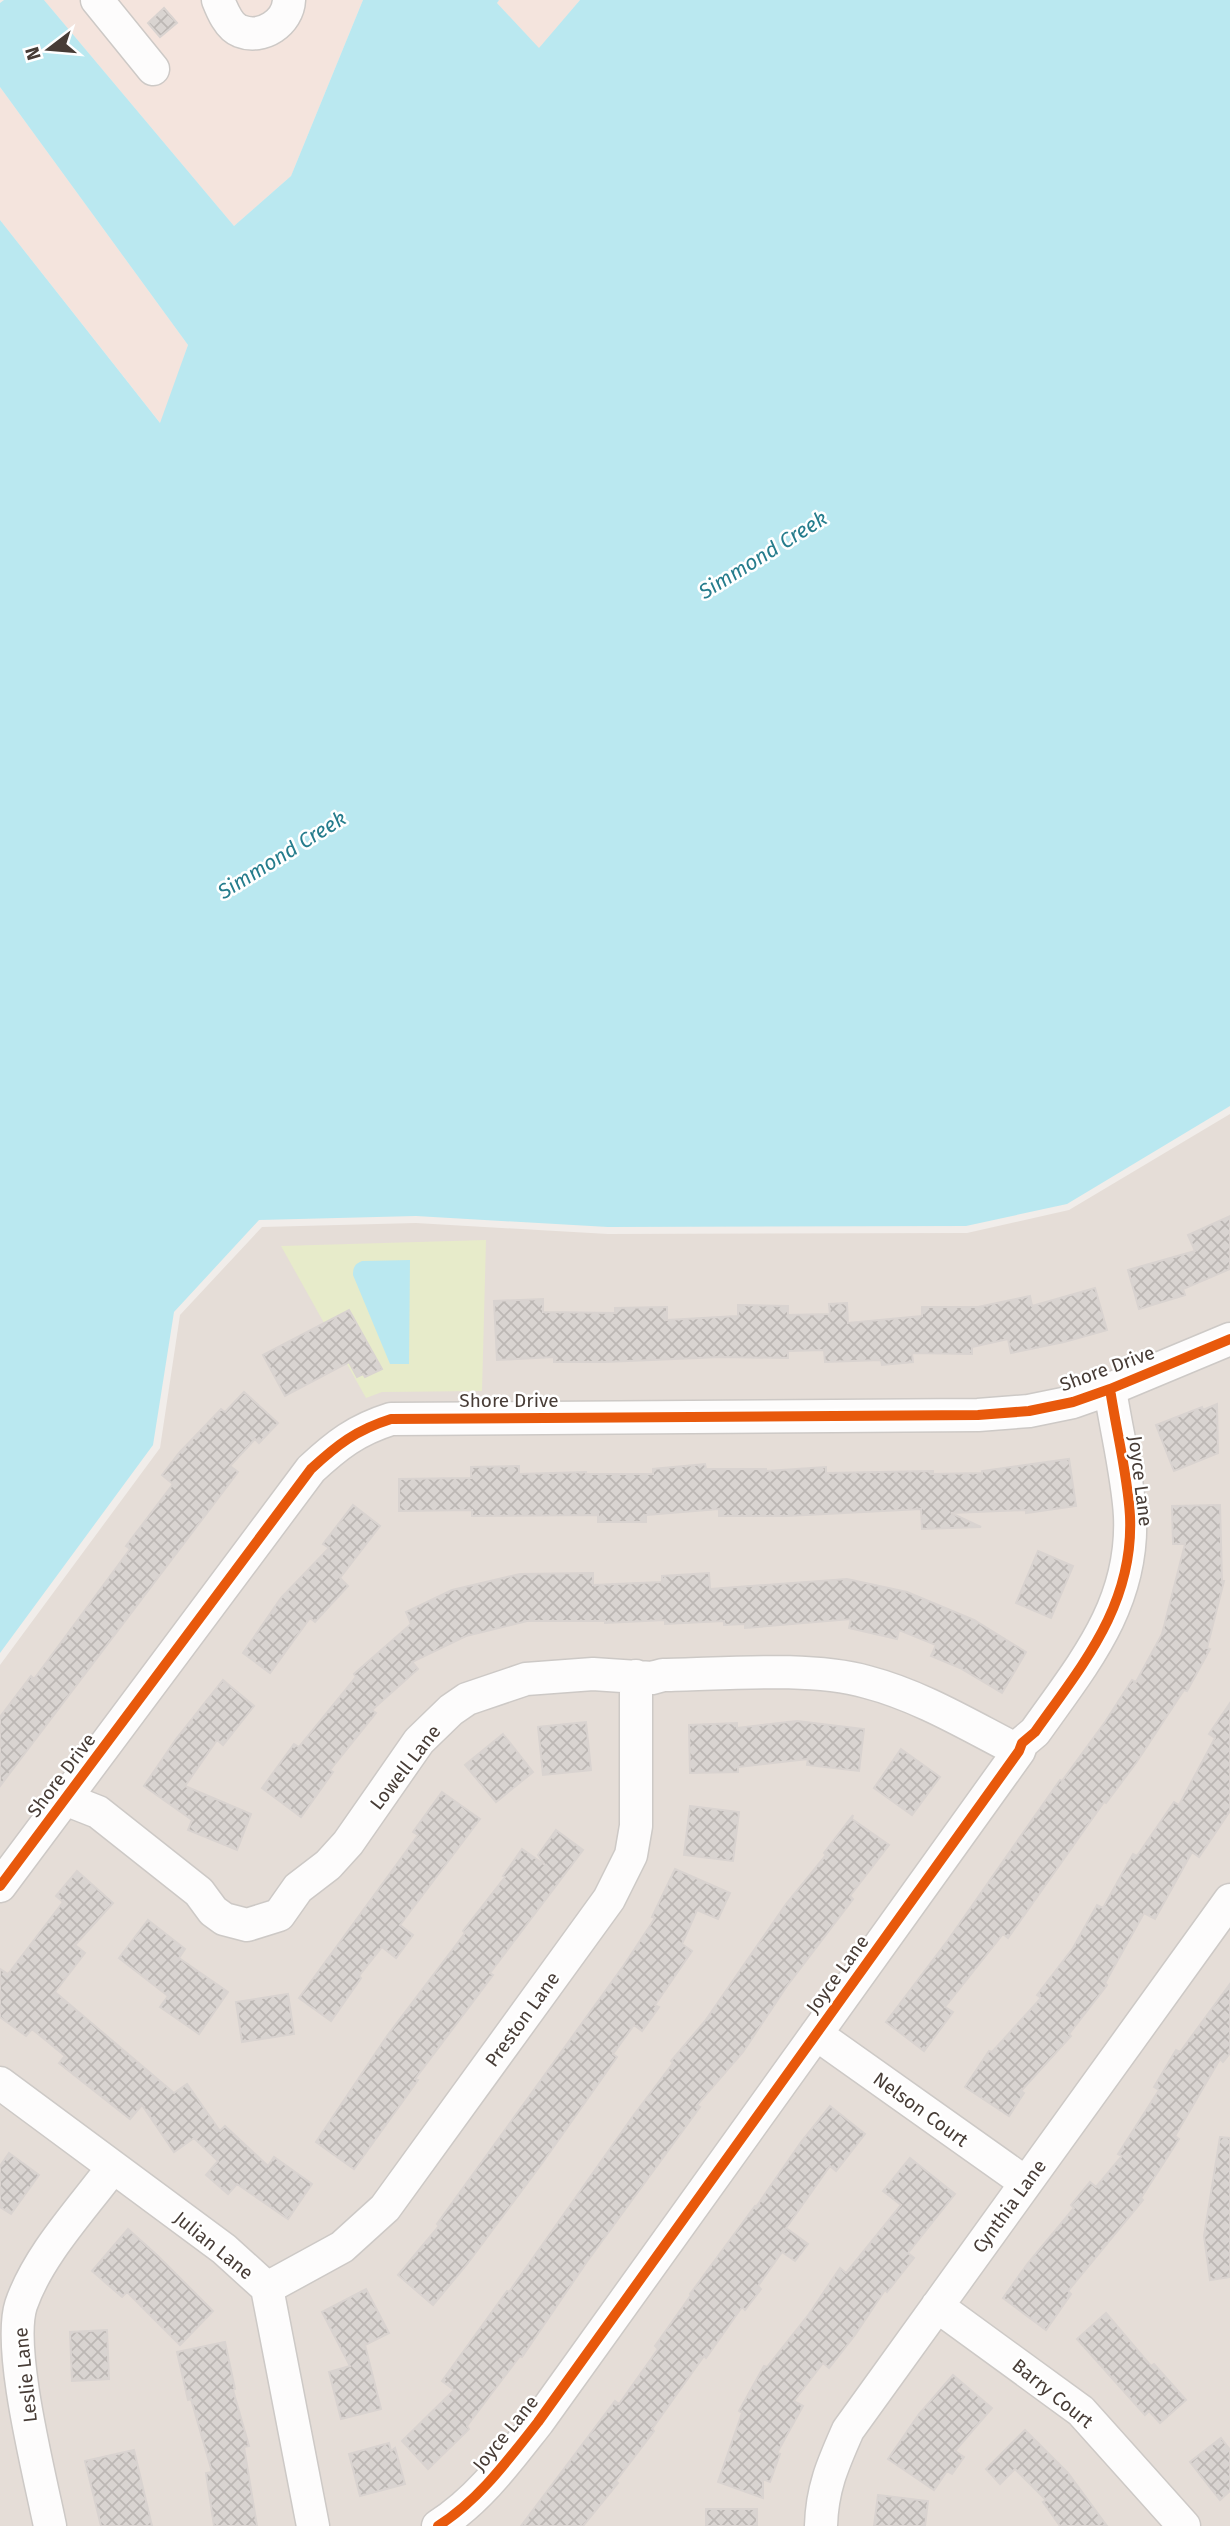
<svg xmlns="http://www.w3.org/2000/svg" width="1230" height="2526" font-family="'Fira Sans',sans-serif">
<defs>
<pattern id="building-cross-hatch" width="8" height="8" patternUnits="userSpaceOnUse" patternTransform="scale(1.75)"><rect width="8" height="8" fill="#d9d4d1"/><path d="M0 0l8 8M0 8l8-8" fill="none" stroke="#bcb7b4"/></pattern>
</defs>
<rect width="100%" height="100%" fill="#f1edea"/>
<path fill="#e5ddd7" d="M1230,1114v1412h-1230v-861l160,-217 20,-133 82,-88 154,-4 192,11 359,-1 102,-23z"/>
<path fill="#f4e4dd" d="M44,0h319l-72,176 -57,50z
M499,0h81l-41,49 -42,-46z
M0,87l188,258 -27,79 -161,-204z"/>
<path fill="#e7ebca" d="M486,1240l-4,151 -100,1 -16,6 -85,-152z"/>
<path fill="#bae8f0" d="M4,0h40l190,226 57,-50 72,-176h136l-2,3 42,45 41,-48h650v1106l-163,98 -101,22 -358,1 -192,-11 -157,4 -85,92 -21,133 -153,208v-1433l160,203 28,-78 -188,-258v-84z
M410,1260l-1,104h-19l-37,-89c0,-8 2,-11 9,-14z"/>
<path fill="url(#building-cross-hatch)" stroke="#d9d3d0" stroke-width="2" d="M164,8l13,15 -17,14 -12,-14z
M1230,1216v53l-47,20 2,6 -46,14 -11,-39 67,-19 -7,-16z
M1095,1288l12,42 -43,12 -53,11 -3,-14 -36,8v7l-60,-1 1,9 -31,3 -1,-5 -56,2 -1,-12 -36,1v7l-68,-1 -115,5h-51v-5l-57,3 -3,-59 49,-2v13l72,1v-5l52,-1v13l71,-4v-11l50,1v9l42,-1 -1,-10 18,-1 1,20 74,-7v-9h56l52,-11 2,10z
M349,1310l33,59 -17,8 -2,-3 -6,3 -8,-15 -64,34 -22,-41z
M244,1392l34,31 -19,20 -4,-4 -25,27 8,6 -238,314v-69l31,-41 3,3 96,-130 -4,-3 47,-62 -11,-9 17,-22 42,-44 4,3z
M1217,1404l1,49 -44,18 -18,-46 46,-18 1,3z
M1069,1459l7,47 -50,7v-3l-75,3 30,14 -59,2 -1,-20 -134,7h-68v-7l-73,6v7h-48v-7l-126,1v-6l-73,1v-32l72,-1v-11l48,-1v8l67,-2v2h67v-5l52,-5 1,5h60v2l60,-4v6l107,-2v3l49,-1v-2z
M353,1505l27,21 -40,52 8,8 -33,36 -5,-4 -40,55 -27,-20 38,-55 48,-50 -6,-4z
M1220,1505l2,76h2l-17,67 3,1 -23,42 -3,-1 -48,73 -30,40 -2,-1 -96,136 -5,-4 -58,73 8,5 -29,39 -38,-29 62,-82 112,-160 2,1 43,-59 27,-42 4,2 26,-48 23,-90h-12l-1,-38z
M1038,1551l35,15 -22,52 -35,-15z
M593,1573v12l69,-3v-6l47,-3 1,16 137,-10 60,13 67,28 52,32 -24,41 -42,-25 -29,-12 5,-11 -37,-15 -2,9 -48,-11 2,-9 -106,9v-4l-21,1v-4l-59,3v-4l-60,3v-2h-78l-61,15 -54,26 6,7 -46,41 4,3 -46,57 3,2 -32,45 -39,-29 32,-44 5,3 57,-70 -2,-3 57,-50 -5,-12 46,-22 68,-16z
M223,1680l31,26 -31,39 -6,-5 -32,46 66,28 -14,36 -49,-20 4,-10 -48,-34 32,-47z
M1230,1703v108l-31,46 -7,-5 -37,67 -11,-6 -39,70 2,2 -38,49 2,2 -50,55 3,2 -15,23 -44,-29 24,-36 3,1 49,-54 -4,-3 36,-47 24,-43 6,3 30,-54 4,2 37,-54 5,3 36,-67 -6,-4z
M797,1721l67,8 -5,42 -52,-6 1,-6 -70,8v5l-48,1 -1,-48 48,-2v5z
M586,1722l5,48 -48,5 -5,-48z
M503,1734l30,38 -37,30 -31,-37z
M901,1749l39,28 -28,38 -38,-27z
M442,1792l38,27 -80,106 13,10 -17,23 -14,-11 -23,29 2,2 -30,43 -32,-23 119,-163 -5,-3z
M690,1806l49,6 -6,49 -49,-6z
M853,1815l-1,4 37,26 -39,51 3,3 -66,87 -44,66 -46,53 3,2 -114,156 -64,94 -2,-1 -53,70 2,3 -41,40 -26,-28 52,-51 -12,-9 65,-90 2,1 124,-176 40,-53 -2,-2 34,-40 81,-117 40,-49 -2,-2z
M556,1830l27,20 -93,123 3,2 -78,104 3,1 -64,89 -38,-27 71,-106 78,-103 -2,-2 42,-54 -2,-1 19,-27 23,16 -7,-10z
M675,1869l55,24 -12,26 -21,-9 -15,34 10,7 -37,54 4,2 -17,24 -8,-6 -21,29 4,3 -74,105 -75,101 -35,42 -35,-30 41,-49 -2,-2 187,-259 31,-47 -3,-1z
M77,1871l36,32 -38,42 10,8 -30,39 119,101 13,-9 33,47 5,-5 43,40 6,-9 38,27 -24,35 -51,-35 -9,10 -22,-19 12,-14 -24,-23 -20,14 -32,-47 -12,14 -71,-56 6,-7 -33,-27 -6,7 -26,-19v-48l8,5 55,-72 -7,-6z
M148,1920l37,29 -6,9 49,34 -29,42 -39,-27 8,-11 -49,-38z
M1230,1984v69l-7,9 -3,-3 -45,77 4,3 -38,59 2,2 -75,91 3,3 -25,36 -43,-32 25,-35 46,-55 -3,-3 19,-23 6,5 26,-31 -4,-2 41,-64 -5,-3 22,-37 4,2z
M288,1994l6,40 -52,8 -6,-40z
M830,2106l35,28 -29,37 -6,-5 -44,62 22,16 -13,17 -13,-9 -24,34 3,3 -16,21 -3,-3 -36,51 -2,-2 -52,73 2,2 -38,50 2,2 -35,43h-62l94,-125 4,3 39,-55 -3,-3 36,-51 -1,-1 65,-88 1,1 45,-65z
M1220,2137l10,1v139l-20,3 -6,-44z
M9,2153l30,22 -28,39 -11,-7v-41z
M910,2158l45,36 -47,59 6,5 -27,34 -2,-2 -30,45 -26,33 -6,-5 -29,38 9,5 -26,47 3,1 -10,28 -7,-3v19l-45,-16 24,-69 -3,-2 25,-45 3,1 42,-53 31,-46 6,5 55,-68 -18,-14z
M128,2229l30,27 55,55 -33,34 -53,-53 -5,5 -30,-26z
M366,2289l23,44 -24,12 16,64 -40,10 -12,-47 21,-6 -28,-54z
M1106,2313l45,53 3,-2 32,36 -26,23 -11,-12 -4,4 -68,-76z
M107,2330l2,49 -37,2 -2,-49z
M225,2342l10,47 -2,1 16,56 -5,1 13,79h-43l-8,-53 6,-1 -21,-73 -3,1 -11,-48z
M953,2375l39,33 -37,43 9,6 -12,17 -5,-3 -13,19 -46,-31 31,-45z
M1025,2430l43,43 39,53h-47l-17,-24 3,-2 -31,-31 -15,15 -14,-15z
M1221,2438l9,12v41l-10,9 -30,-38z
M389,2443l2,8 4,-3 10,36 -45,12 -11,-42z
M134,2450l18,76h-51l-16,-65z
M878,2495l50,6 -3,25h-51z
M706,2509h51v17h-51z"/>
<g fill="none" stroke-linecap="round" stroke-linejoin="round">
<g stroke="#cdc9c6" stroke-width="35">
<path id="minor" d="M97,0l56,69
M218,0c4,10 11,27 22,31 23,9 48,-9 49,-31
M65,1799l33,13 101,80 14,19 11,8 23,6 32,-10 19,-27 30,-23 20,-22 71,-102 32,-31 16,-11 59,-20 67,-5 59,4 11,-3c62,-1 146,-9 204,7 54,14 103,44 152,69
M0,1886l311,-417c26,-24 45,-39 80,-50l587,-4 51,-4 44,-9 37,-13 120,-50
M816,2034l210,149
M0,2083l224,166 43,39 46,238
M267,2288l75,-41 43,-39 224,-309 22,-44 5,-29v-150
M937,2306l144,105 103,115
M50,2526c-10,-50 -43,-177 -29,-221 17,-50 61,-96 92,-138
M438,2526c41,-26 70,-66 100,-104l481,-671 3,-8 13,-11c48,-68 99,-127 95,-216 -2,-39 -14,-87 -20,-127
M821,2526c1,-38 12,-62 27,-96l382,-530"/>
</g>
<use href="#minor" stroke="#fdfcfc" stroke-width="32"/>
<g stroke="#fff" stroke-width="15">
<path id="cycleway" d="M0,1886l311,-417c26,-24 45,-39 80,-50l587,-4 51,-4 44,-9 37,-13 120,-50
M438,2526c41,-26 70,-66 100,-104l481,-671 3,-8 13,-11c48,-68 99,-127 95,-216 -2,-39 -14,-87 -20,-127"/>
</g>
<use href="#cycleway" stroke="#e8590c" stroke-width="10"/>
</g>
<g text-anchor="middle" stroke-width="5" stroke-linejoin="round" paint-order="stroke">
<g font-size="19" fill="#473c36" stroke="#fff">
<text transform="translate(1107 1368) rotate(-20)" y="7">Shore Drive</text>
<text x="509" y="1407">Shore Drive</text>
<text transform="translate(1141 1481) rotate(83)" y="7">Joyce Lane</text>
<text transform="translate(405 1767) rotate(-52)" y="7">Lowell Lane</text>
<text transform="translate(61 1775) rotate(-53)" y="7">Shore Drive</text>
<text transform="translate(837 1974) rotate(-54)" y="7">Joyce Lane</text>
<text transform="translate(522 2019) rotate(-54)" y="7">Preston Lane</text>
<text transform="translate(921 2109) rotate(36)" y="7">Nelson Court</text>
<text transform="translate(1009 2206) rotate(-54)" y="7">Cynthia Lane</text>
<text transform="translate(214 2245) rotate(39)" y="7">Julian Lane</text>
<text transform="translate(25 2375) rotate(-96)" y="7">Leslie Lane</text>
<text transform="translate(1053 2393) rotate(39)" y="7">Barry Court</text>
<text transform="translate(505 2433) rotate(-51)" y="7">Joyce Lane</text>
</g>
<g font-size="21" font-style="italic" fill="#257c8c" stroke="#fff">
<text transform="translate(763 555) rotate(-32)" y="7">Simmond Creek</text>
<text transform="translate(282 855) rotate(-32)" y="7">Simmond Creek</text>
</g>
</g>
<g transform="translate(49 49) rotate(254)" stroke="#ffffff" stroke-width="5" paint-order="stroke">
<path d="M0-5L12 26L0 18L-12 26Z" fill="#473c36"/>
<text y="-10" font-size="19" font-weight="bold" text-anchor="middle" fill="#473c36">N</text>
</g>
</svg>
